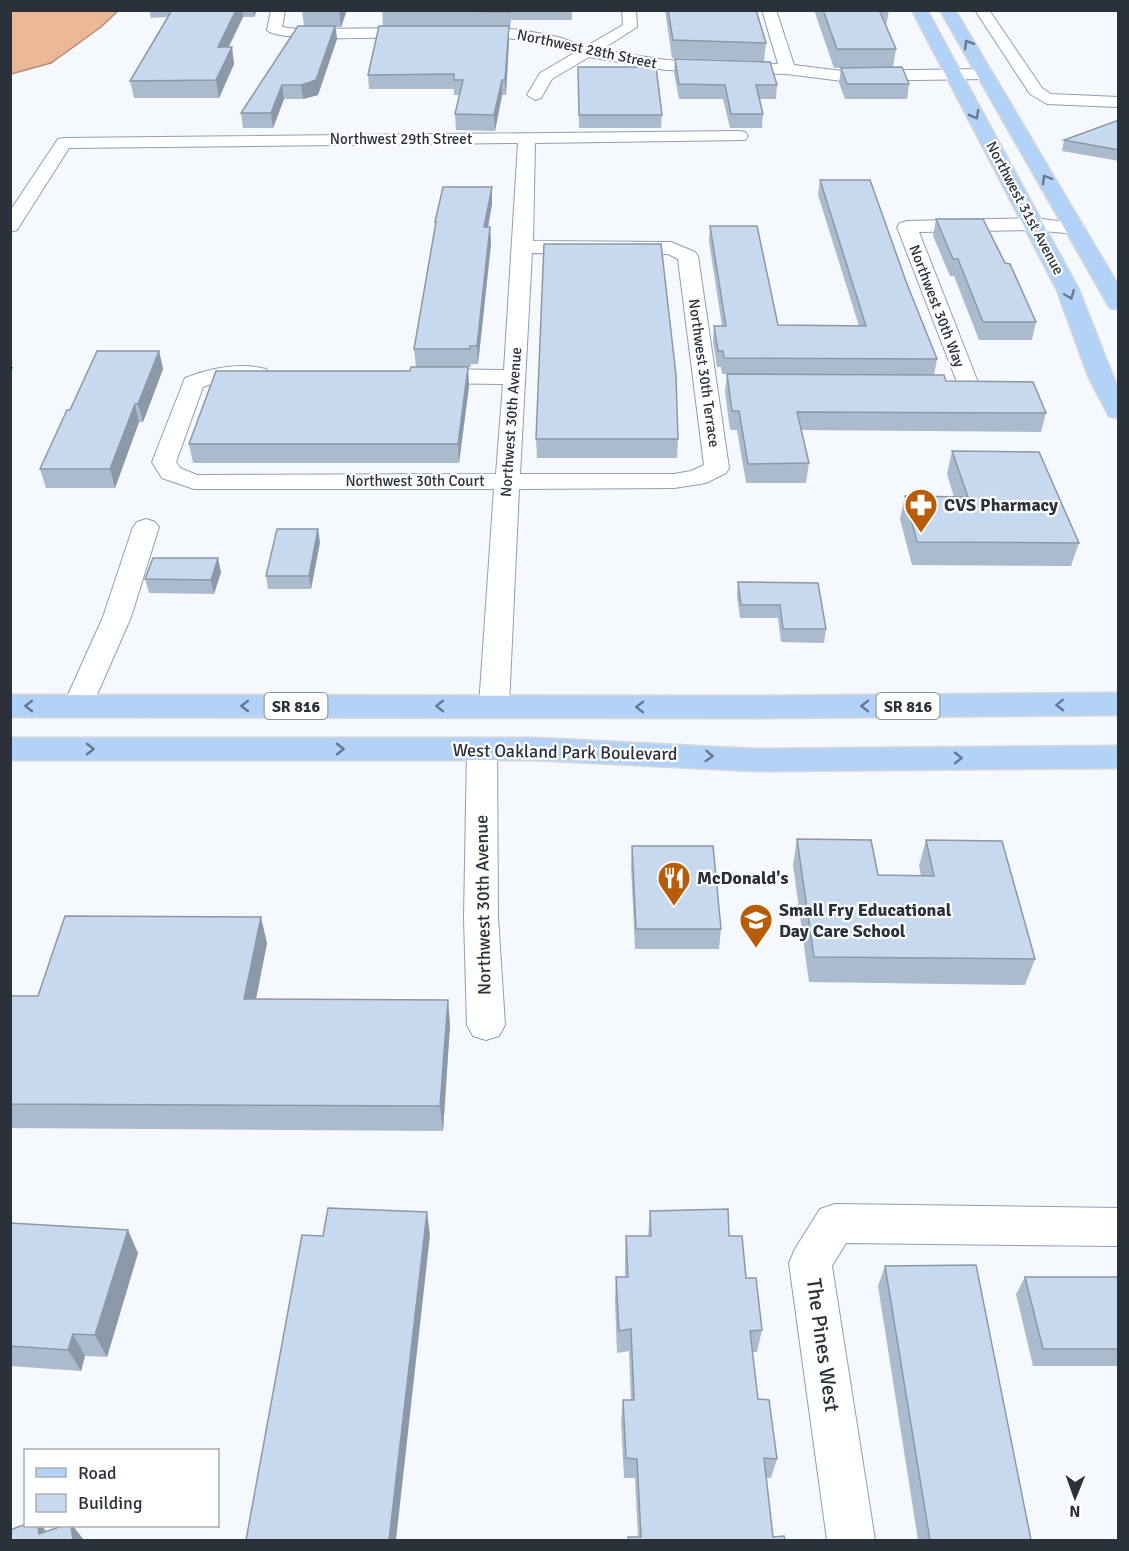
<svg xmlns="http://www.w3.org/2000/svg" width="1129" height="1551" font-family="Signika,sans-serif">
<rect width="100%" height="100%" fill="#f5f8fd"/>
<path fill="#ebb796" stroke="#b18f7a" stroke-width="1.5" d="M11,10h107v1l-17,16 -50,36 -40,11z"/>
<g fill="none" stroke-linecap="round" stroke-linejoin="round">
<g stroke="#8e9fb4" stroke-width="2">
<path id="street" d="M271,10h14l-3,17 15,2 124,-1 7,4 -7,4c-24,1 -143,7 -154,-6z
M622,10h14l1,17 -36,23 65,10 112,4 -16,-54h14l18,55 48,6 143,-2 8,5 -8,5 -143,2 -55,-7 -121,-4 -77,-13 -37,22 -11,19 -6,2 -8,-5 13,-22 34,-20c-29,-11 -56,-15 -87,-16 -9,0 -20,2 -26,-5 10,-11 76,0 92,4 11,2 21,7 32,11l38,-22z
M975,10h14l53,78 9,6 67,3v10l-71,-3 -17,-10z
M739,131l6,1 3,4 -3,4 -210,3 -2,98 138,1 24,10 3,4 31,212 -3,5 -20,10 -32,5 -155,1 -10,217 -4,7 -11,3 -11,-3 -4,-7 15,-217h-300l-32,-11 -10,-16 33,-84c26,-10 53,-16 81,-9l3,5 -3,5 -47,2 -16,6 -27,75 4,6 17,7 299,-1 7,-90 -78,-1 -8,-2 -3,-5 3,-5 8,-2 79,1 14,-227 -449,5 -52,82 -7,2v-21l48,-72 6,-1zM532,253l136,1 10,5 26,206 -13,6 -17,3h-154z
M1034,218l48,6 3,4 -3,4 -7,2 -41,-4 -115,2 60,153 -3,5 -8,2 -8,-2 -63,-163 3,-4 7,-2z
M146,519l9,3 4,5 -28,90 -42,96 -11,3 -11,-3 -4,-7 40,-89 30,-90 4,-5z
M482,738l11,3 4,8 1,168 7,108 -6,11 -13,4 -13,-4 -6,-11 -3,-108 3,-168 4,-8z
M835,1204l283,4v38l-272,-3 -14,23 43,274h-48l-38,-277 6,-14 25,-40z"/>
</g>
<g stroke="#d4d6d8" stroke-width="3">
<path id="primary" d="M912,10h15l152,280 39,99v29l-9,-2 -20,-38 -32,-88z
M940,10h15l163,275v24l-8,-1 -3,-5z
M1118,693v22l-360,3 -748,-1v-22l748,1z
M10,738h525l220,11 363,-3v22l-363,3 -220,-11h-525z"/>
</g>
<use href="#street" fill="#fff" fill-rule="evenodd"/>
<use href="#primary" fill="#b3d2f7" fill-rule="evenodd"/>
</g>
<path fill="#abbbce" d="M149,10h108l-3,7h-11l-14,30h3l2,17 -15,34h-85l-4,-17 38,-64 -17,1z
M302,10h45l-6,17h-5l1,12 -19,56 -15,4h-19l-11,29h-30l-2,-15 63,-87z
M382,10h190v10h-61l-1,8h-1v12l-3,55h-4l-7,36 -39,-1 -1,-16 5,-19h-6v-6h-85l-1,-14 15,-49z
M665,10h91l10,33 -2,18 -92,-3z
M814,10h75l-3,17 10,22 -3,18 16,17 -2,15h-62l-6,-16 2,-15h9h-16z
M675,59l102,26 -1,14h-16l3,15 -1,14h-32l-7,-29h-44l-5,-26z
M578,67l84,48 -1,13h-82z
M1119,120v41l-57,-10 2,-11z
M820,180l87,104 30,75 -3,16 12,6 100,32 -5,19 -240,-2 8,33 -3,20h-60l-9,-53h-7l-5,-38 2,-18h-5l-1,-7h-4l-4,-25 1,-16h8l-13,-85 1,-15 68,99 81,1 -41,-131z
M492,204l-4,23h2l1,17 -13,120h-7v3h-55l-2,-18 21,-119v-8z
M936,219l69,44 31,59 -4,18h-53l-25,-64h-4l-17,-40z
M159,351l4,18 -20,53h-4l-24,66h-69l-6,-19 30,-59z
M468,367l1,19 -10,77h-266l-4,-19 221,-73z
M536,439h142l-1,19h-140z
M952,451l127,92 -8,23 -159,-1 -12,-46 5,-23 49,1 -7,-23z
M320,542l-9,47h-43l-2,-13z
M221,572l-7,22 -65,-1 -4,-14z
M738,582l88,47 -2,14 -43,-1 -3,-24h-38l-3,-22z
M797,839l81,36 43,1 -2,-10 7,-26 109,119 -10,26 -216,-3 -16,-117z
M632,846l89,83 -2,20h-84l-4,-83z
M267,943l-11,56 192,1 2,25 -7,106 -433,-3v-132h28z
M650,1211l79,25 17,42 16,52 -5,22h-5l6,47 19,60 -6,19h-5l7,59 12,3 -147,-3 -3,-59h-11l-3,-57 2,-21h8l-2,-49 -12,2 -2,-53 1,-23h9v-18l1,-23h22z
M10,1223l128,30 -31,104 -22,-1 -4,15 -71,-5z
M885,1266l146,274h-113l-40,-254z
M1025,1277h94v89h-86l-17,-72z"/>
<path fill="#8b98a7" d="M236,10h6l1,7 -23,47 -2,-17z
M253,10h4l-3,7z
M339,10h8l-6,17z
M335,26l2,13 -19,56 -15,4 -2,-14z
M509,26v14l-3,55 -1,-15z
M232,47l2,17 -15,34 -3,-18z
M502,80v15l-7,36 -1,-16z
M282,85l2,14 -11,29 -2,-15z
M492,187v17l-7,40 -1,-17z
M490,227l1,17 -13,120 -1,-18z
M159,351l4,18 -20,53 -5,-18z
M10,361l3,7 -3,4z
M468,367l1,19 -10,77 -1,-19z
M135,404l4,18 -24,66 -5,-19z
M318,529l2,13 -9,47 -2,-13z
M218,558l3,14 -7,22 -3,-14z
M261,917l6,26 -16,81 -7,-25z
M448,1000l2,25 -7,106 -3,-25z
M427,1212l3,23 -34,305h-7z
M128,1230l10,23 -31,104 -12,-22z
M73,1334l12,22 -4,15 -13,-21z
M38,1526h4l10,13 -13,-5z
M71,1526h2l11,14h-11z"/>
<path fill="#c7d9ef" stroke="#8b98a7" stroke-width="1.5" d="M172,10h64l-18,37h14l-16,33 -86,1z
M382,10h128v2z
M668,10h88l10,33 -93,-3z
M823,10h56l17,39h-59z
M298,26h37l-19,54 -15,5h-19l-11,28h-30z
M379,26h130l-4,54h-3l-8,35 -39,-1 8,-34h-9v-6l-86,1z
M675,59l95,3 7,23h-21l7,29h-32l-6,-29 -46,-1z
M578,67h78l6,48h-83z
M902,67l7,17h-62l-6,-16z
M1119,120v30l-55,-10z
M820,180h50l37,104 30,75 -213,-1 -1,-7h-5l-4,-25h12l-16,-100h47l21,99 88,1z
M443,187h49l-8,40h6l-13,119h-7v3h-56l22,-127h-1z
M936,219h47l22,44 5,1 26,58h-53l-25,-63h-5z
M544,244h117l15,131 2,64h-142z
M97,351h62l-21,53h-3l-25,65h-70l27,-59h3z
M411,367h57l-10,77h-269l27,-73h194z
M727,374l217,1 2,6 87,1 13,31 -249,-1 12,51 -61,1 -9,-53h-7z
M952,451l87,1 40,91 -162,-1 -12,-46 63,1z
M277,529h41l-9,47h-43z
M153,558h65l-7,22 -66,-1z
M738,582l80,1 8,46h-43l-3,-24h-39z
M797,839l74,1 7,35 56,1 -8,-36 76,1 33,118 -221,-2z
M632,846h81l8,83h-85z
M65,916l196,1 -17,82 204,1 -8,106 -430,-2v-108h28z
M328,1208l99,4 -38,328h-143l56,-305 21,1z
M728,1209l1,27h13l4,42h10l6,52 -12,1 8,68 11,1 8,59 -13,-1 9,79 11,-1 1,4h-156l-1,-3h13l-4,-78 -11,-1 -3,-58h11l-3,-71 -12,2 -3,-54h12l-2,-41h25l-1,-25z
M10,1223l118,7 -33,105 -22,-1 -5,16 -58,-4z
M976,1265l55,275h-101l-45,-274z
M1025,1277h94v72h-76z
M26,1524v2h12l1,8 23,-8h9l2,14h-63v-10z"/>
<defs><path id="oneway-chevron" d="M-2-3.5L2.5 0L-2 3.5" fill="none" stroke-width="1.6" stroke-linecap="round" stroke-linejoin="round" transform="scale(1.5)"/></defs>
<g stroke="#68798f">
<use href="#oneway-chevron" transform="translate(968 44) rotate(-121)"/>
<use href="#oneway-chevron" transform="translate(975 115) rotate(62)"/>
<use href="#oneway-chevron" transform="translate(1046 179) rotate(-120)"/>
<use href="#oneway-chevron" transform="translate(1070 295) rotate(68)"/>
<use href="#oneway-chevron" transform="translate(1060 705) rotate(179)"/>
<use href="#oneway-chevron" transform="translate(29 706) rotate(180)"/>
<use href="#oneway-chevron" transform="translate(245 706) rotate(-180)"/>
<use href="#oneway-chevron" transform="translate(440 706) rotate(-180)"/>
<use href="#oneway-chevron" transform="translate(865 706) rotate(180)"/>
<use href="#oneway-chevron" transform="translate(640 707) rotate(-180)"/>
<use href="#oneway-chevron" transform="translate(90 749)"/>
<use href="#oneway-chevron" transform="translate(340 749)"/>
<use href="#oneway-chevron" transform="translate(709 756) rotate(4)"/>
<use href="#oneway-chevron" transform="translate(958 758)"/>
</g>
<defs>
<g id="pharmacy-pin" transform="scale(1.725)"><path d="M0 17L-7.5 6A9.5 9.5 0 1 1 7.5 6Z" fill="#b95c08" stroke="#fff"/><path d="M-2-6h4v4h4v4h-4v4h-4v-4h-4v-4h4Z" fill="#fff"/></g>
<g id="restaurant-pin" transform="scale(1.725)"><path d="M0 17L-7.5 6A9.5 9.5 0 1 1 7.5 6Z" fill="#b95c08" stroke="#fff"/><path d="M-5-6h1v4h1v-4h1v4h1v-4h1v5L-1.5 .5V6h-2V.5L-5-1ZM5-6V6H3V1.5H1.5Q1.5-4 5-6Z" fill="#fff"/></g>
<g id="school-pin" transform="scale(1.725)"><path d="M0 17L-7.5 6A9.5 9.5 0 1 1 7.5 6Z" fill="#b95c08" stroke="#fff"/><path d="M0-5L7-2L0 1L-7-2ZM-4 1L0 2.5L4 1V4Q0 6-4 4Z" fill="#fff"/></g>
</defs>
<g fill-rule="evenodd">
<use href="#pharmacy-pin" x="921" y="505"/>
<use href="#restaurant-pin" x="674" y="878"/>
<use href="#school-pin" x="756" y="920"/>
</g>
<g text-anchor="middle" stroke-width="4.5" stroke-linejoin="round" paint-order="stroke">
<g font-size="15" fill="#2a313a" stroke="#fff">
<text transform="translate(587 49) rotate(12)" y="5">Northwest 28th Street</text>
<text x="401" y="144">Northwest 29th Street</text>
<text transform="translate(1025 208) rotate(62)" y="5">Northwest 31st Avenue</text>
<text transform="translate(937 306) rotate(69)" y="5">Northwest 30th Way</text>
<text transform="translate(704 373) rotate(82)" y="5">Northwest 30th Terrace</text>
<text transform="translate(511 422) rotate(-86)" y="5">Northwest 30th Avenue</text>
<text x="415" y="486">Northwest 30th Court</text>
</g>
<g fill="#fff" stroke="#6a6f75" stroke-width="1.5">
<rect x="264.5" y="693" width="63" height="26" rx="4.5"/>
<rect x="876.5" y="693" width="63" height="26" rx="4.5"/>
</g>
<g font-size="16" font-weight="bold" fill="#2a313a">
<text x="296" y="712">SR 816</text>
<text x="908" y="712">SR 816</text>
</g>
<g font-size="18" font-weight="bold" fill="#2a313a" stroke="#fff" text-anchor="start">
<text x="944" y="511">CVS Pharmacy</text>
<text x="697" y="884">McDonald's</text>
<text x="779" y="916">Small Fry Educational<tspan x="779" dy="21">Day Care School</tspan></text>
</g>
<g font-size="18" fill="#2a313a" stroke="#fff">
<text transform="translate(565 752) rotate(1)" y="6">West Oakland Park Boulevard</text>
<text transform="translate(483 905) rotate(-91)" y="6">Northwest 30th Avenue</text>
</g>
<g font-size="21" fill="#2a313a" stroke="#fff">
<text transform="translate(823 1345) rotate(82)" y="7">The Pines West</text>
</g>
</g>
<rect width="1129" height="1551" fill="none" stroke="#2a313a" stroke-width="24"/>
<rect x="24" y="1449" width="195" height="78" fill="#ffffff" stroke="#aaadb0" stroke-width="1.5"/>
<rect x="36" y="1468" width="30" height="9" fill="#b3d2f7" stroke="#aaadb0" stroke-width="1.5"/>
<text x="78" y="1479" font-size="18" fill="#2a313a">Road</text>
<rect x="36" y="1494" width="30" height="18" fill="#c7d9ef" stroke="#aaadb0" stroke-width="1.5"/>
<text x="78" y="1509" font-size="18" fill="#2a313a">Building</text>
<g transform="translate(1075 1497) rotate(181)" stroke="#ffffff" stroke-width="4.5" paint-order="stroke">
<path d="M0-4.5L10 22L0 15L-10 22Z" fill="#2a313a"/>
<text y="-9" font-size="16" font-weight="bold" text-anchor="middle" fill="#2a313a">N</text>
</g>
</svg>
